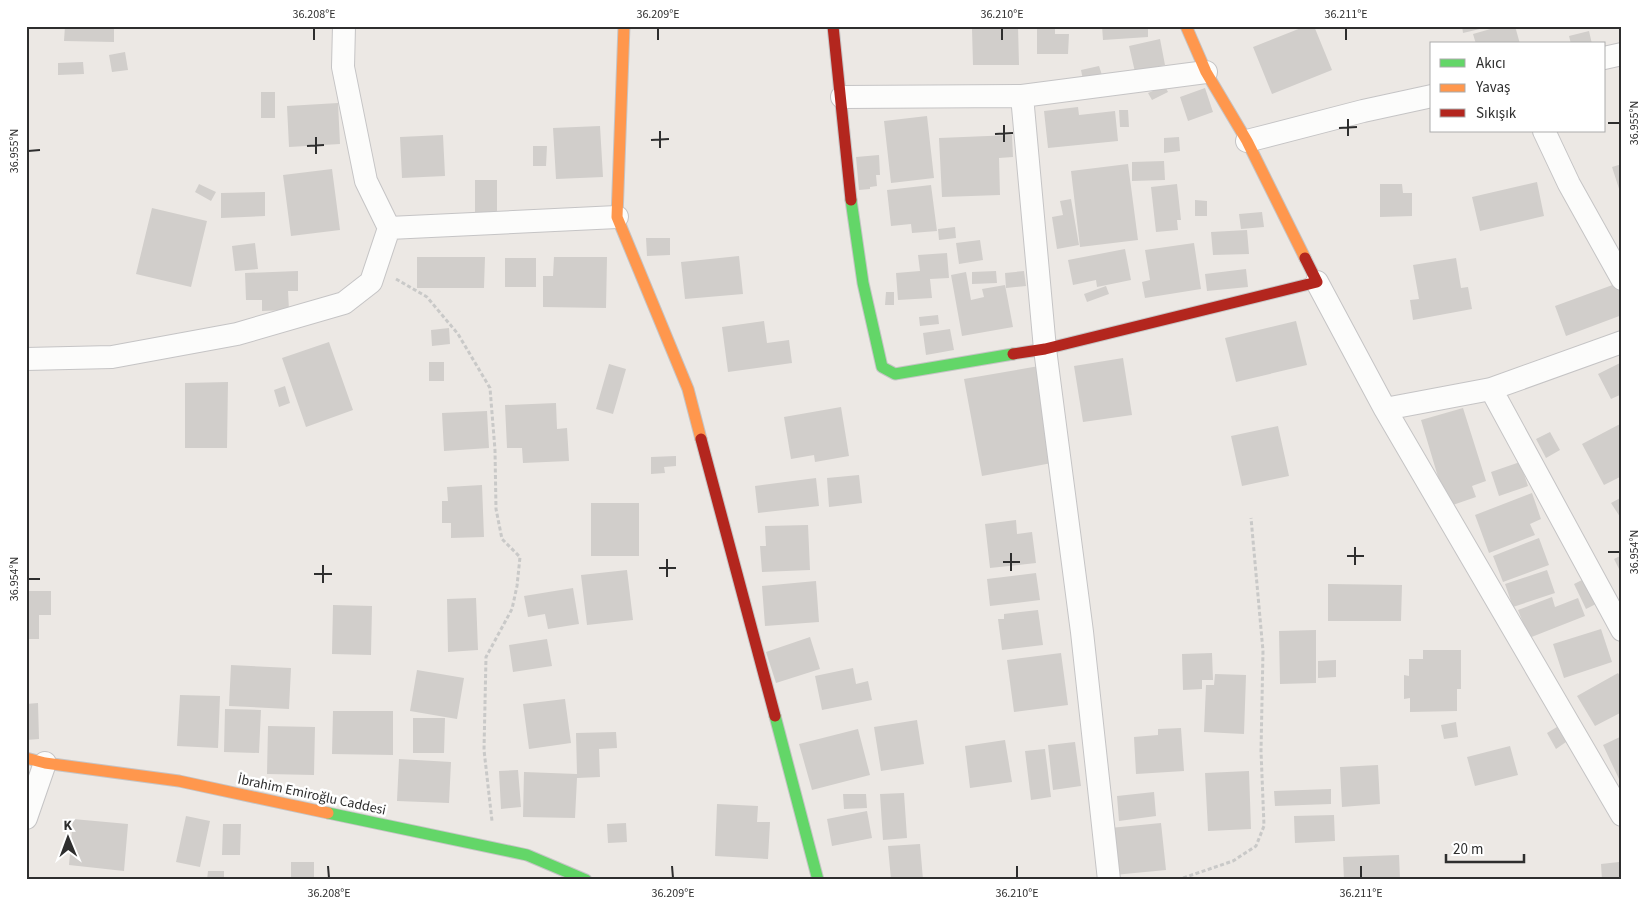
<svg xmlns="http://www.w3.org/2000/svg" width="1648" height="906" font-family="'Source Sans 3',sans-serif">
<rect width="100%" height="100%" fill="#ece8e4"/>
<path fill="#d1cecb" d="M65,26h49v16l-50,-1z
M990,26h28l1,39h-46l-1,-36 18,-1z
M1037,26h18v8h14l-1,20h-31z
M1102,26h46v11l-45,3z
M1306,26h8l18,44 -60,24 -19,-47z
M1462,26h26v1l-25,6z
M1501,26h14l5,18h-44l-3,-10z
M1589,31l3,13h-21l-2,-8z
M1160,39l5,26 -30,7 -6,-26z
M125,52l3,18 -16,2 -3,-17z
M83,62l1,12 -26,1v-12z
M1099,66l3,9 -19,5 -2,-10z
M1165,86l3,6 -16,8 -4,-7z
M1205,88l8,24 -25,9 -8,-24z
M261,92h14v26h-14z
M338,103l2,41 -51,3 -2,-41z
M1078,107l1,8 36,-4 3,30 -70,7 -4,-37z
M1119,110h9l1,17h-9z
M927,116l7,62 -43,5 -7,-62z
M600,126l3,51 -47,2 -3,-51z
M443,135l2,41 -43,2 -2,-41z
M1012,135l1,22 -14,1 1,37 -58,2 -3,-59z
M1179,137l1,14 -16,2v-15z
M533,146h14l-1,20h-13z
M879,155l1,20h-4l1,11 -7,1v2l-11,1 -3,-33z
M1164,161l1,19 -33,1v-19z
M1128,164l10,76 -58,7 -9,-76z
M1622,164v31h-1l-9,-28z
M332,169l8,61 -49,6 -8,-61z
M475,180h22v38h-22z
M1537,182l7,34 -64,15 -8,-34z
M199,184l17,8 -5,9 -16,-9z
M1177,184l4,36h-4l1,10 -22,2 -5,-45z
M1380,184h22l1,9h9v23l-32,1z
M931,185l6,46 -25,2 -1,-9 -20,2 -4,-36z
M265,192v24l-44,2v-25z
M1071,199l8,46 -22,4 -5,-32 11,-2 -3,-14z
M1195,200l12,1v15h-12z
M152,208l55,13 -16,66 -55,-13z
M1262,212l2,15 -23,2 -2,-15z
M955,227l1,11 -17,2 -1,-11z
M1247,230l2,24 -36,1 -2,-23z
M646,238h24v17l-23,1z
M980,240l3,20 -24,4 -3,-21z
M255,243l3,26 -23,2 -3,-25z
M1194,243l7,46 -56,9 -3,-16 8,-2 -5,-30z
M1125,249l6,31 -34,7 -1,-7 -23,5 -5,-25z
M947,253l2,25 -19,1 2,19 -34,2 -2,-27 24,-2 -2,-16z
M739,256l4,38 -58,5 -4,-37z
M417,257h68l-1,31h-67z
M554,257h53l-1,51 -63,-1v-31h10z
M505,258h31v29h-31z
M1456,258l5,30 7,-1 4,22 -59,11 -3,-20 9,-1 -6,-34z
M1246,269l2,18 -41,4 -2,-17z
M298,271v20h-10l1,19 -27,1v-11h-16l-1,-27z
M996,271l1,12 -25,1v-12z
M1024,271l2,15 -20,2 -1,-15z
M966,272l5,28 13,-3 -2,-8 23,-4 8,42 -51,9 -11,-61z
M1618,283l4,12v20l-56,21 -11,-30z
M1106,286l3,8 -22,8 -3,-8z
M886,292h8v13h-9z
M938,315l1,9 -19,2 -1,-9z
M764,321l3,22 22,-3 3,23 -64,9 -6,-45z
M1296,321l11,44 -71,17 -11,-44z
M449,328l1,16 -18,2 -1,-16z
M950,329l4,21 -28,5 -3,-22z
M329,342l24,68 -47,17 -24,-69z
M1123,358l9,57 -49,7 -9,-56z
M429,362h15v19h-15z
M1622,362v32l-11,5 -13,-25z
M609,364l17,5 -13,45 -17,-5z
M1039,366l18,96 -75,14 -18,-97z
M228,382l-1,66h-42v-65z
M285,386l5,17 -11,4 -5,-17z
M556,403l1,26 10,-1 2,33 -46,2 -1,-15h-15l-2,-43z
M841,407l8,49 -34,6 -1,-7 -23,4 -7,-42z
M1463,408l23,73 -14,5 4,11 -29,10 -26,-87z
M487,411l2,37 -45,3 -2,-38z
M1622,423v53l-18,9 -22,-41z
M1278,426l11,50 -47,10 -11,-50z
M1550,432l10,18 -14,8 -10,-19z
M676,456v10l-12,1 1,6 -14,1v-17z
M1520,462l8,24 -29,10 -8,-24z
M859,475l3,28 -33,4 -2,-29z
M816,478l3,28 -61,7 -3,-27z
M482,485l2,52 -33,1v-15h-9v-22h6l-1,-14z
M1532,493l9,26 -11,5 5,11 -46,18 -14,-38z
M1622,497v23l-11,-17z
M591,503h48v53h-48z
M1016,520l1,14 15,-2 4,31 -46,5 -5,-44z
M808,525l2,45 -48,2 -2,-26h6l-1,-20z
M1539,538l10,27 -46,17 -10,-26z
M1622,555v20l-8,-16z
M627,570l6,50 -46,5 -6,-50z
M1547,570l8,23 -42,14 -8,-23z
M1036,573l4,27 -50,6 -3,-27z
M1588,577l12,25 -14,7 -12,-25z
M816,581l3,41 -54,4 -3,-40z
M1328,584l74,1 -1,36h-73z
M573,588l6,36 -31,5 -3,-15 -17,3 -4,-21z
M26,591h25v24h-12v24h-13z
M1552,597l3,10 23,-9 7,18 -56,22 -11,-28z
M476,598l2,52 -30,2 -1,-53z
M333,605l39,1 -1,49 -39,-1z
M1038,610l5,35 -41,5 -4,-31h6v-5z
M1601,629l11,33 -48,16 -11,-34z
M1316,630v53l-36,1 -1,-53z
M810,637l10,32 -44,14 -10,-31z
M547,639l5,27 -39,6 -4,-27z
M1423,650h38v39h-4v22l-47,1v-14l-6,1v-24l5,1v-17h14z
M1061,653l7,52 -54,7 -7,-52z
M1212,653l1,27h-11v9l-19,1 -1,-36z
M1336,660v17l-18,1v-17z
M231,665l60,3 -2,41 -60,-3z
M853,668l3,16 12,-3 4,19 -50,10 -7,-34z
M417,670l47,8 -7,41 -47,-8z
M1618,673l4,7v32l-27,14 -18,-30z
M1215,674l31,1 -2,59 -40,-2 2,-47h8z
M180,695l40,1 -2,52 -41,-2z
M565,699l6,44 -42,6 -6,-45z
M38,703l1,36 -13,1v-36z
M225,709l36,1 -2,43 -35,-1z
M333,711h60v44l-61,-1z
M413,718h32l-1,35h-31z
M917,720l7,44 -43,7 -7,-44z
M1456,722l2,15 -14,2 -3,-14z
M268,726l47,1 -1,48 -47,-1z
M1557,727l9,15 -10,7 -9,-16z
M1181,728l3,43 -48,3 -2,-37 24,-2v-6z
M858,729l12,46 -58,15 -13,-46z
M616,732l1,16 -18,1 1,28 -23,1 -2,40 -52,-1 1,-45 53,2 -1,-41z
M1622,736v42l-3,1 -16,-34z
M1005,740l7,42 -42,6 -5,-42z
M1075,742l6,44 -28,4 -5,-45z
M1510,746l8,29 -43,11 -8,-29z
M1045,749l6,48 -20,3 -6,-49z
M399,759l52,3 -2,41 -52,-2z
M1378,765l2,39 -38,3 -2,-40z
M518,770l3,37 -20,2 -2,-38z
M1249,771l2,58 -43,2 -3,-58z
M1331,789v15l-56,2 -1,-15z
M1154,792l2,24 -37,5 -2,-25z
M904,793l3,45 -24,2 -3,-46z
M843,794h23l1,14 -23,1z
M717,804l41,2 -1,16h13l-2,37 -53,-3z
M867,811l5,27 -40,8 -5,-27z
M1334,815l1,26 -40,2 -1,-27z
M186,816l24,5 -10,46 -24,-5z
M73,819l55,5 -4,47 -55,-6z
M626,823l1,19 -19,1 -1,-19z
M1161,823l5,47 -52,5 -4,-47z
M223,824h18l-1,31h-18z
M920,844l3,36h-32l-3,-34z
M1399,855l1,25h-56l-1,-23z
M291,862h23v18h-23z
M1619,862l1,18h-18l-1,-16z
M208,871h16v9h-17z"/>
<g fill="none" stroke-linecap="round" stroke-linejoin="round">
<g stroke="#c5c4c5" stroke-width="24">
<path id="street" d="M1604,58l18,-4
M1022,96l23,253 37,283 27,248
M842,97l180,-1 184,-24
M1544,131l25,53 53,95
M1247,141l116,-30 69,-15
M389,228l228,-11
M1317,282l68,127 237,406
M26,359l86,-2 125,-23 107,-31 27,-21 18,-54 -23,-47 -23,-114 1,-41
M1491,389l131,241
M1385,409l106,-20 131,-47
M26,818l19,-55"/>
</g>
<g stroke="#c5c4c5" stroke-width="13">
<path id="fast" d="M851,200l12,83 19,84 13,7 118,-20
M775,716l43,164
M328,813l199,42 59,25"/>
</g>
<g stroke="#c5c4c5" stroke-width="13">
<path id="slow" d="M624,26l-7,191 71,172 13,50
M1186,26l20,46 41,69 58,117
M26,758l19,5 134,18 149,32"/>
</g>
<g stroke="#c5c4c5" stroke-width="13">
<path id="jam" d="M833,26l18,174
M1013,354l32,-5 272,-67 -12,-24
M701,439l74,277"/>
</g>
<path stroke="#c9c9c8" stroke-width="3" stroke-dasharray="4 2.5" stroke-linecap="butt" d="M396,279l31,18 31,37 32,54 5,62 1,59 6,30 18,18 -3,29 -5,23 -26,48 -2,93 8,71
M1177,880l56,-19 23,-15 8,-20 -3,-75 2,-100 -12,-133"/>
<use href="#street" stroke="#fcfcfb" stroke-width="22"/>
<use href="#fast" stroke="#63d668" stroke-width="11"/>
<use href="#slow" stroke="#ff974d" stroke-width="11"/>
<use href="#jam" stroke="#b3261e" stroke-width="11"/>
</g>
<path fill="none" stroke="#2e2e2e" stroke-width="2" d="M314,28v12M658,28v12M1002,28v12M1346,28v12M1348,119v17M1608,123h12M1004,125v17M1339,128l18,-1M660,131v17M995,134l18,-1M316,137v17M651,140l18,-1M307,146l17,-1M28,151l12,-1M1355,547v18M1608,552h12M1011,553v18M1347,556h17M667,559v18M1003,562h17M323,565v18M659,568h17M314,574h18M28,579h12M328,866l1,12M672,866l1,12M1017,866v12M1361,866v12"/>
<g text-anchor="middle" stroke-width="5" stroke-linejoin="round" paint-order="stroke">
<g font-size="14" fill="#2e2e2e" stroke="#fff">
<text transform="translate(312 794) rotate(12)" y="5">İbrahim Emiroğlu Caddesi</text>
</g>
</g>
<rect width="1648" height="906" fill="none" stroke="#ffffff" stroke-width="55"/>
<rect x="1430" y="42" width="175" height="90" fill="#ffffff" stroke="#ababab"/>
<rect x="1440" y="59" width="25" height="8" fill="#63d668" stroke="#ababab"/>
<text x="1476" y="68" font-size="15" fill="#2e2e2e">Akıcı</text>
<rect x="1440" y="84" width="25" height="8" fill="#ff974d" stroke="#ababab"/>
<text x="1476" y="92" font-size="15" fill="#2e2e2e">Yavaş</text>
<rect x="1440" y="109" width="25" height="8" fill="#b3261e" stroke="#ababab"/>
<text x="1476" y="118" font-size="15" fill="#2e2e2e">Sıkışık</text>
<g transform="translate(68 838) rotate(359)" stroke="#ffffff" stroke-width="4" paint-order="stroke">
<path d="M0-4L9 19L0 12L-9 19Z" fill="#2e2e2e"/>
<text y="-8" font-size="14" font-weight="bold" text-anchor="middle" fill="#2e2e2e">K</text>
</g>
<path d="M1446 854v8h78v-8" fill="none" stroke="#2e2e2e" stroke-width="2.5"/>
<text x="1453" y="854" font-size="15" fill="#2e2e2e" stroke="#ffffff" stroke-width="4" paint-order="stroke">20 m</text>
<rect x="28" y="28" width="1592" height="850" fill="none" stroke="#2e2e2e" stroke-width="2"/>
<g font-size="12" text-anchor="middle" fill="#2e2e2e">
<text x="314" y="18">36.208°E</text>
<text x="658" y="18">36.209°E</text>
<text x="1002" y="18">36.210°E</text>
<text x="1346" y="18">36.211°E</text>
<text transform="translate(1634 123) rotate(-90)" y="4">36.955°N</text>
<text transform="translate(14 151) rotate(-90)" y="4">36.955°N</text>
<text transform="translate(1634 552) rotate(-90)" y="4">36.954°N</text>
<text transform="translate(14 579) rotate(-90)" y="4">36.954°N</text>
<text x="329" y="897">36.208°E</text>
<text x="673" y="897">36.209°E</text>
<text x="1017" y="897">36.210°E</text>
<text x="1361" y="897">36.211°E</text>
</g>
</svg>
